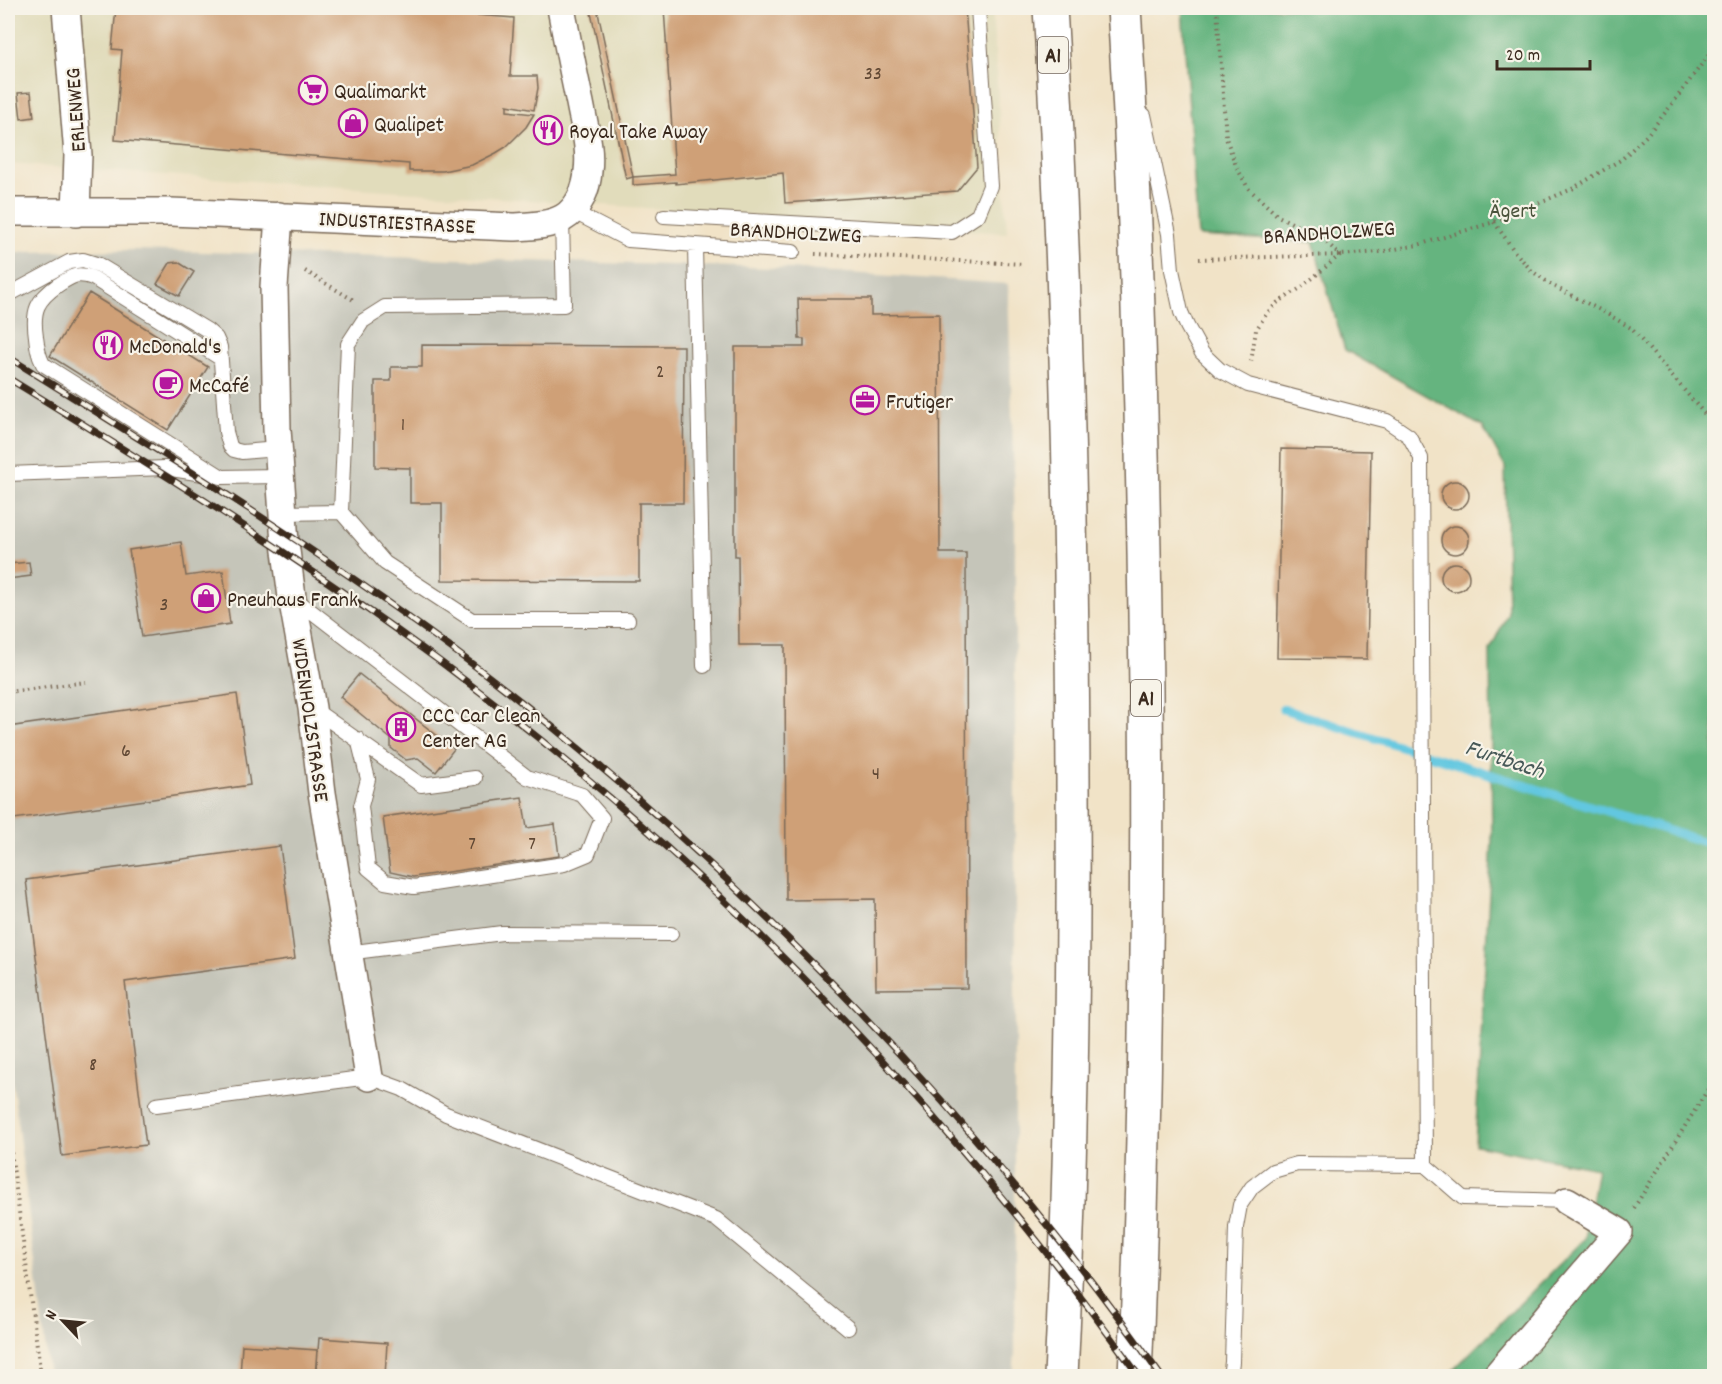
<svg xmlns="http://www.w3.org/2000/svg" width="1722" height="1384" font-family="Dekko,sans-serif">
<rect width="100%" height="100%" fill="#f7f3e8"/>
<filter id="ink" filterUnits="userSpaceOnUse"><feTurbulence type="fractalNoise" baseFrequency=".0167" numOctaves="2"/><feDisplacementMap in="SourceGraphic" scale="12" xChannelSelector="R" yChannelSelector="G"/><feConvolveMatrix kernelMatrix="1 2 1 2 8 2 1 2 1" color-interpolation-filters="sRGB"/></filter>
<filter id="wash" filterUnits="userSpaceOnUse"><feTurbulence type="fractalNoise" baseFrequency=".008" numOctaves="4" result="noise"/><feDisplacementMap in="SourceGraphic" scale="24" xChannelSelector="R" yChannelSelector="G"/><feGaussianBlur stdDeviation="1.35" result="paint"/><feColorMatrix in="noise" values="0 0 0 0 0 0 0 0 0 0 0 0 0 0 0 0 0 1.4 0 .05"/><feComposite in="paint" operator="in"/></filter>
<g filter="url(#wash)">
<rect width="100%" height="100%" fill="#f1e3c7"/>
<path fill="#e1dcbb" d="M8,8h984l15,225 -999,-69z"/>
<path fill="#c5c5b9" d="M135,250l640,18 233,16 7,240v828l-2,24h-964l-41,-329v-792l18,-3z"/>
<path fill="#65b47f" stroke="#506f4e" stroke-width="1.5" d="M1182,8h532v1368h-267l138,-137 12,-71 -122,-23 17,-304 -2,-191 18,-37 -3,-146 -22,-40 -138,-77 -32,-108 -115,-6z"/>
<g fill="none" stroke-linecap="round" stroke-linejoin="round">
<path stroke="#62c7e0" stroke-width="9" d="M1283,709l431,136"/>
</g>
<g id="blocks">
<path fill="#cfa077" d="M116,8h272l126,10 -4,58h27l1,12 -4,22 -27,-5v6l27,3 -8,13 -20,20 -10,6 -24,12 -29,6h-34v-7l-294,-24 7,-90 -10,-1z
M590,8h7l36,169 -7,2z
M664,8h301l12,159 -20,24 -172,12 -2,-30 -107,11v-2l-43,3v-8l42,-3z
M31,92l3,25 -13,2 -3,-26z
M178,262l16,10 -15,24 -22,-12 13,-21z
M89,293l119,74 -40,63 -118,-74z
M798,299h73v16l68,-1 1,239h26l1,435 -91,1 -1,-90 -89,1 -1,-255h-46l-1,-89h-3v-209h69v-8h-5z
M422,345l262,1 -1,157h-44v78l-197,-1v-77h-32v-35l-35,-1v-86h16v-14h31z
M1281,449l90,2 -4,208 -90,-1z
M1441 495a14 14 0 1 1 28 0a14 14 0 1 1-28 0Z
M1441 540a14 14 0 1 1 28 0a14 14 0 1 1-28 0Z
M181,542l5,34 37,-5 7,53 -88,13 -13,-87z
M29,562l2,14 -23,3v-15z
M1441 577a14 14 0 1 1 28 0a14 14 0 1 1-28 0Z
M359,674l95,75 -18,23 -18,-14 -12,2 -15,-12v-9l-51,-42z
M237,694l13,91 -236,34 -6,-48v-44z
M522,797l5,31 28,-4 4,32 -146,21 -23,-5 -7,-55z
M280,846l15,113 -170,23 21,163 -84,11 -36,-276z
M319,1338l68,5 -2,33h-69z
M242,1345l75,5 -2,26h-75z
M479,1371l53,4v1h-54z"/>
</g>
</g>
<g filter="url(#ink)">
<use href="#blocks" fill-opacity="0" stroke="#7b6b59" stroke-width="1.5"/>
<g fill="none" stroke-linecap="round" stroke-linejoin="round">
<g stroke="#7b6b59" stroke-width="16">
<path id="lane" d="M1144,115l25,119 3,36 9,42 6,14 15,27 18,17 28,15 139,36 22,15 12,22 4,707 -128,-1 -24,7 -21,16 -12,18 -4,22 -4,135 -2,14
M572,211l56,29 165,12
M664,216l288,16 26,-17 12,-29 -12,-178
M562,219l2,86 -179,2 -22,14 -15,23 -7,168 44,51 87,57h156
M695,246l9,420
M8,295l61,-33 14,-2 16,5 108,65 9,8 4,9 6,85 4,14 4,4 8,2 36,-3
M220,358l-127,-80c-16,-6 -21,-2 -35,7 -21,15 -26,25 -22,52 1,9 2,18 7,27l179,113
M8,474l157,-6 57,9 58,-1
M283,513l58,-1
M294,598l233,179 55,18 20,23 -14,36 -24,10 -150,23 -29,-5 -17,-14 -7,-62 7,-27 -10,-40
M312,708l109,77 54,-7
M347,953l155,-20 169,1
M156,1105l213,-28 33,12 44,25 270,105 132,109
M1425,1165l38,33 104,3"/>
</g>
<g stroke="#7b6b59" stroke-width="30">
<path id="street" d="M66,8l12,147 -2,58
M8,212h163l342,15c16,-1 36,-1 50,-9 16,-9 24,-30 25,-47 3,-23 -4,-46 -8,-68 -7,-32 -13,-64 -19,-95
M279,216l-5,71 3,142 8,114 7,54 20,111 10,85 47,284
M1496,1376l123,-144 -52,-31"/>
</g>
<g stroke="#7b6b59" stroke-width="36">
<path id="highway" d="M1050,8c16,256 22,513 23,770 1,199 -2,399 -12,598
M1124,8c13,201 18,403 21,605 4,254 1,509 -10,763"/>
</g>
<path stroke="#7b6b59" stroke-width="4" stroke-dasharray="1.5 4.5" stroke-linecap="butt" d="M1217,8l9,130 10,28 12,22 30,28 45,23 17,16 -38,32 -25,16 -10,10 -11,17 -5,32
M1494,222l21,30 17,19 21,15 53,27 25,15 83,97
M815,254l209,10
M1199,259l141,-4 39,-3 39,-7 76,-23 78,-33 50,-30 25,-24 22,-27 45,-60
M305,271l50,30
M8,692l78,-10
M8,1129l33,247
M1634,1208l76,-122 4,-4"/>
<use href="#lane" stroke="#fff" stroke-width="14"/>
<use href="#street" stroke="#fff" stroke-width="27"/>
<use href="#highway" stroke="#fff" stroke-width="33"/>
<g stroke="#3b2a1e" stroke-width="7">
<path id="rail" d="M8,357c150,93 300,186 443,291 179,133 343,287 492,454 77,87 151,179 218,274
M8,378c147,90 295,182 434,285 222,166 423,362 596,579 35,44 68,89 101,134"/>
</g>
<use href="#rail" stroke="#f7f3e8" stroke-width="4.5" stroke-dasharray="14" stroke-linecap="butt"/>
</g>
</g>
<defs>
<g id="supermarket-ring" transform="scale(1.5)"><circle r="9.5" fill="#f7f3e8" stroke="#b5179e" stroke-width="1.5"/><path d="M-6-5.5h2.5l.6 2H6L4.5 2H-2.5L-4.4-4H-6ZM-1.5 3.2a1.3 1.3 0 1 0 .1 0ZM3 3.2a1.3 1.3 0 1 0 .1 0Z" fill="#b5179e"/></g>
<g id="shop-ring" transform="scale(1.5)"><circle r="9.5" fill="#f7f3e8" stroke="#b5179e" stroke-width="1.5"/><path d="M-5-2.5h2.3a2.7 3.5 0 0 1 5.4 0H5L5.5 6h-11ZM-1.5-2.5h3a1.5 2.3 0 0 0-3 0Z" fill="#b5179e"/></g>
<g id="restaurant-ring" transform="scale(1.5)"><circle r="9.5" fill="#f7f3e8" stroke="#b5179e" stroke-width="1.5"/><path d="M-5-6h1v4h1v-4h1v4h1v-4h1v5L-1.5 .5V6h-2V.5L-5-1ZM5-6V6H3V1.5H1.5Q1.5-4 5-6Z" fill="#b5179e"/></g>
<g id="cafe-ring" transform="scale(1.5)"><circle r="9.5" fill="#f7f3e8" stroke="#b5179e" stroke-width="1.5"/><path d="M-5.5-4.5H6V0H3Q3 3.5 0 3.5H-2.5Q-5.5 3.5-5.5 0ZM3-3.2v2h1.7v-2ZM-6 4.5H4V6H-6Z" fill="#b5179e"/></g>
<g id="office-ring" transform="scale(1.5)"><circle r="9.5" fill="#f7f3e8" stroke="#b5179e" stroke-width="1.5"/><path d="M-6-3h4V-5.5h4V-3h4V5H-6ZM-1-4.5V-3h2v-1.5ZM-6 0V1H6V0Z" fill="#b5179e"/></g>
<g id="building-ring" transform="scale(1.5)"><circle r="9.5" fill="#f7f3e8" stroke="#b5179e" stroke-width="1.5"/><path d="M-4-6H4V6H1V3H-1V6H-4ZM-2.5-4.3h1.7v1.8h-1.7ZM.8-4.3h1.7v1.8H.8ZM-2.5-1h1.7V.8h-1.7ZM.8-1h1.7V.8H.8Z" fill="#b5179e"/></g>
</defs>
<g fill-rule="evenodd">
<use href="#supermarket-ring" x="313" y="90"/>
<use href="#shop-ring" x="353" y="123"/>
<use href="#restaurant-ring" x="548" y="130"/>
<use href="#restaurant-ring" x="108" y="345"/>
<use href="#cafe-ring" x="168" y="384"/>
<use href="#office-ring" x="865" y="400"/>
<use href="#shop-ring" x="206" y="598"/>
<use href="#building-ring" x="401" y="727"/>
</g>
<g text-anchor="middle" stroke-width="4.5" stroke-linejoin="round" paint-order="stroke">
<g font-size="20" fill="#604834">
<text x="873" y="79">33</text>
<text x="660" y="377">2</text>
<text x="403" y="430">1</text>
<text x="164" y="610">3</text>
<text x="126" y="756">6</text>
<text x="876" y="779">4</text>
<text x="472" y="849">7</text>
<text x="532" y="849">7</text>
<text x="93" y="1070">8</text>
</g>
<g fill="#f7f3e8" stroke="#73665b" stroke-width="1.5">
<rect x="1038" y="37" width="30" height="36" rx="4.5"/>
<rect x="1131" y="680" width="30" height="36" rx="4.5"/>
</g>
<g font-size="21" font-weight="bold" fill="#3b2a1e">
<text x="1053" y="62">A1</text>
<text x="1146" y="705">A1</text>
</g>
<g font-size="22" fill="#3b2a1e" stroke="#f7f3e8" text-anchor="start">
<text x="334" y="98">Qualimarkt</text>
<text x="374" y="131">Qualipet</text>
<text x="569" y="138">Royal Take Away</text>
<text x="129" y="353">McDonald's</text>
<text x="189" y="392">McCafé</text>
<text x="886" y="408">Frutiger</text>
<text x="227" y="606">Pneuhaus Frank</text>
<text x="422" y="722">CCC Car Clean<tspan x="422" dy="25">Center AG</tspan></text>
</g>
<g font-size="22" fill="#3b2a1e" stroke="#f7f3e8">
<text transform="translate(74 110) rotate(-94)" y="8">ERLENWEG</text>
<text transform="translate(397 221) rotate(3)" y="8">INDUSTRIESTRASSE</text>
<text transform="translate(796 231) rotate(3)" y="8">BRANDHOLZWEG</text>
<text transform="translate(1329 231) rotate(-4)" y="8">BRANDHOLZWEG</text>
<text transform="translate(312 720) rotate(82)" y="8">WIDENHOLZSTRASSE</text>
</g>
<g font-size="22" fill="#4b543c" stroke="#f7f3e8">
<text x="1513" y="217">Ägert</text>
</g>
<g font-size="24" font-style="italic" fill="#475958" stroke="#f7f3e8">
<text transform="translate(1505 758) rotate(18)" y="8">Furtbach</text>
</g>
</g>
<rect width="1722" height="1384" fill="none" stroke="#f7f3e8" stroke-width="30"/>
<g transform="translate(63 1321) rotate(296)" stroke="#f7f3e8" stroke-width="4.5" paint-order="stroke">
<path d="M0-4.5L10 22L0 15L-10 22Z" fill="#3b2a1e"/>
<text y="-9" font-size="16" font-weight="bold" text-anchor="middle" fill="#3b2a1e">N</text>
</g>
<path d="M1497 60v9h93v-9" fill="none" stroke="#3b2a1e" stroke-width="3"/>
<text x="1506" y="60" font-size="18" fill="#3b2a1e" stroke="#f7f3e8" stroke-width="4.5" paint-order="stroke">20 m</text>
</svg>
